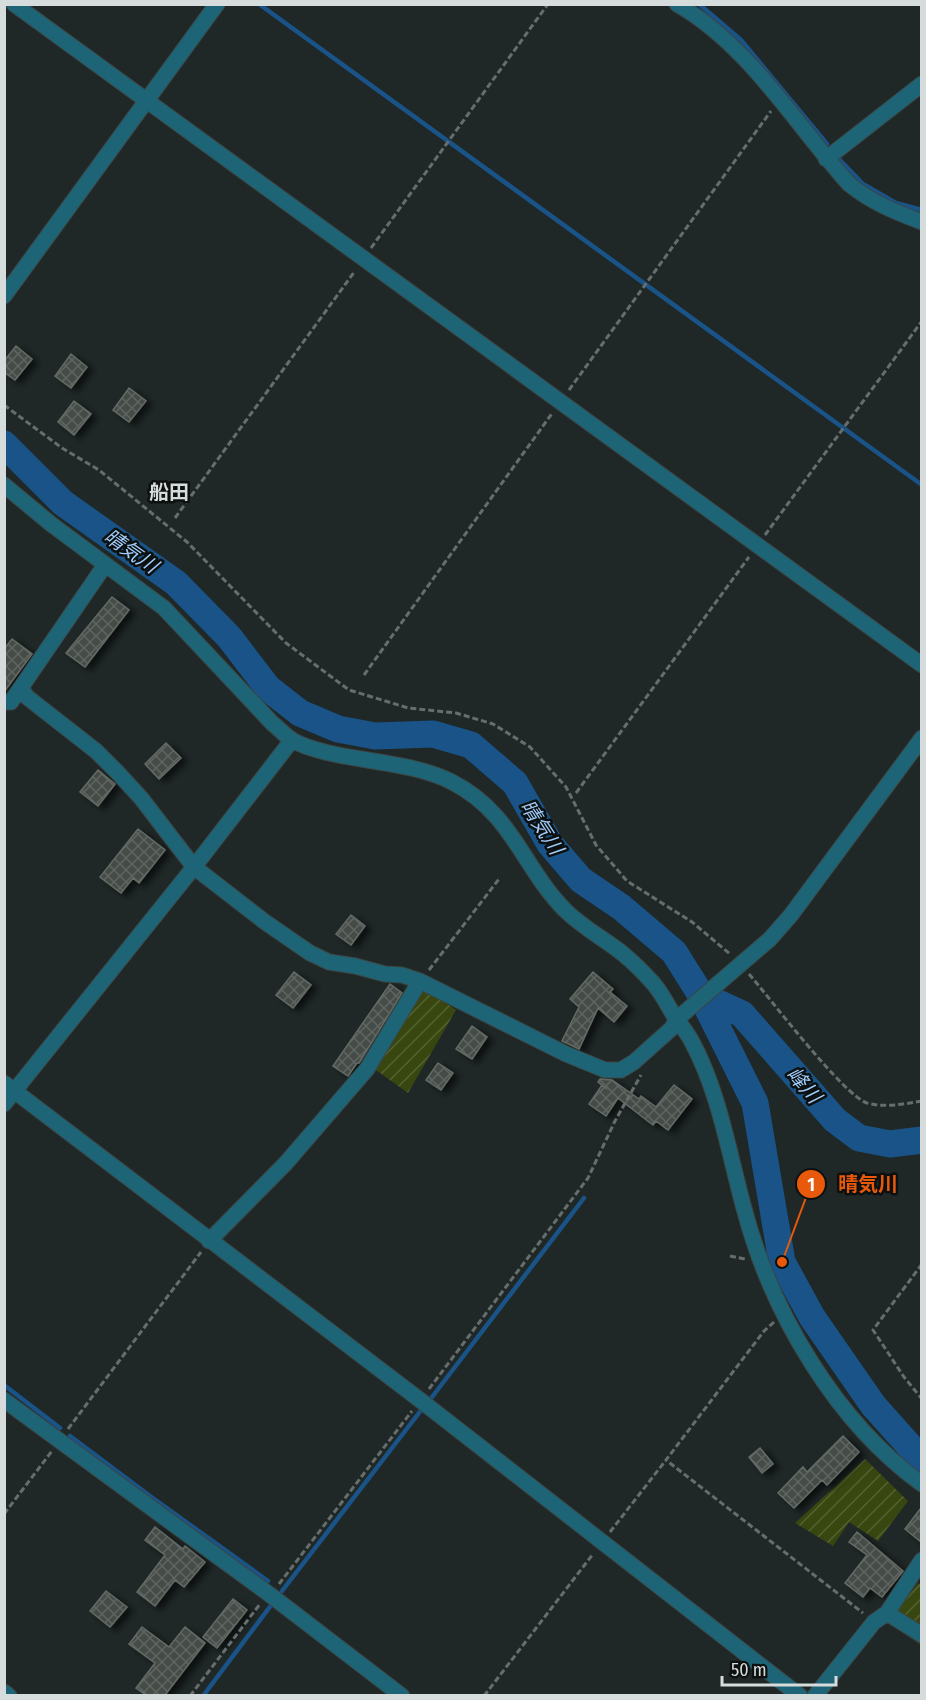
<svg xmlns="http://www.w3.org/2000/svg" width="926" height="1700" font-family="'Fira Sans Condensed','Noto Sans JP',sans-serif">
<defs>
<pattern id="garden-furrows" width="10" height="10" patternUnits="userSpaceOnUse" patternTransform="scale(1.5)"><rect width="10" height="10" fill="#38470f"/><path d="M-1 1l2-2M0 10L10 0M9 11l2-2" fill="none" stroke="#546131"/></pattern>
<pattern id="building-cross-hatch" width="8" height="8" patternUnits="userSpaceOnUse" patternTransform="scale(1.5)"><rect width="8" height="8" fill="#454c47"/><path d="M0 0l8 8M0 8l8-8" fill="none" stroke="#5f6561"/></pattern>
<filter id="shadow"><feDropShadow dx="6" dy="3.5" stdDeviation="3" flood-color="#0009"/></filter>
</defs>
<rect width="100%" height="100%" fill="#1f2827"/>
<path fill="url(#garden-furrows)" d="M424,988l32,22 -48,83 -35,-25z
M865,1459l43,42 -30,40 -29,-19 -16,24 -38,-23z
M918,1583l3,2v60l-32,-23z"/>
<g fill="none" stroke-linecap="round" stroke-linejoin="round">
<path stroke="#195387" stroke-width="4.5" d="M259,4l663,481
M699,4l42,36 86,104
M838,158l25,26 33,19 26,7
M4,1385l56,43
M429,1401l155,-203
M70,1436l80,60 118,85
M282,1591l140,-182
M203,1696l69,-92"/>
<path stroke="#195387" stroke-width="27" d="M4,444l59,59 113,80 53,54 39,51 32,25 38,16 37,7 58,-2 38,11 44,38 35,61 31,36 40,27 53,45 27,43 54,108 27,159 30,55 61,88 49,55
M701,995l41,19 93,106 24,18 31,6 32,-4"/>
</g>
<path fill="url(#building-cross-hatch)" stroke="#646b66" stroke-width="1.5" filter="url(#shadow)" d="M16,346l16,13 -17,21 -11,-8v-11z
M71,354l16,13 -16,21 -16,-12z
M129,388l17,13 -17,21 -16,-12z
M74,401l17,13 -17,21 -16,-13z
M112,597l17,13 -44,57 -19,-14z
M12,639l20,15 -28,38v-43z
M166,743l15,15 -22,21 -14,-15z
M98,770l17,14 -17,22 -18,-14z
M138,829l27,21 -26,33 -6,-5 -12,15 -21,-16z
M351,915l14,11 -14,19 -15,-11z
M294,972l17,13 -18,23 -17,-13z
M593,972l20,17 -3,3 17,14 -13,16 -16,-14 -19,41 -17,-8 17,-34 -9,-8z
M390,984l12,9 -43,70h-2l-9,13 -15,-10z
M472,1026l15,11 -15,22 -16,-10z
M438,1063l15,10 -12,17 -15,-10z
M600,1079l12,1 27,19 2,-3 15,11 18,-22 18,14 -24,31 -12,-9 -3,4 -35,-27 -12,18 -17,-12 13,-19 5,4 -9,-7z
M843,1436l16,16 -32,33 -5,-5 -28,28 -16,-15 25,-26 4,5z
M760,1448l13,16 -11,9 -13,-16z
M921,1508v34l-16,-13z
M155,1527l28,22 2,-3 20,16 -21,25 -9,-7 -20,26 -18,-14 28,-37 -20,-15z
M857,1532l46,39 -21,26 -12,-9 -7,9 -18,-14 22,-28 -18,-13z
M106,1591l21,16 -17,20 -20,-16z
M233,1599l14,11 -30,38 -14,-11z
M142,1627l27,20 16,-20 20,16 -40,52h-19l-10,-7 19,-25 -26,-19z"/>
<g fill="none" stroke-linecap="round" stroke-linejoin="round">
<g stroke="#3c4544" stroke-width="17">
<path id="minor" d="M14,4l908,661
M677,4c72,41 118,120 172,180 22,18 46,28 73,38
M826,159l96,-75
M4,296l213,-292
M4,485l47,39 113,84 109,116c7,5 13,13 21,17 10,6 23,9 35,12 39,9 88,11 123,29 62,32 70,86 115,130 17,16 37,27 55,41 11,9 22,20 31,30 8,9 14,21 20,31 6,9 13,17 18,26 29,53 38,115 54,172 27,101 91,210 177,272
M21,688l6,9 69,54 23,23 22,24 53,69 71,55 45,31 19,9 26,4 30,8 17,1 18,6 146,73 39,16h16l13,-8 38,-34 5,-9 93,-80 21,-24 131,-177
M4,702h7l94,-137
M4,1083l416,317 380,296
M4,1104l190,-237 98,-127
M209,1241l77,-78 81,-94 53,-88
M4,1400l265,194 133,102
M887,1613l35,-53
M4,1692l5,4
M815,1696l59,-74 13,-9 35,22"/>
</g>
<path stroke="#666e6d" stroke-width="3" stroke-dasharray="6 3" stroke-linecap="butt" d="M371,248l177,-244
M569,390l202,-279
M4,405l58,43 37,22 88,72 99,101 63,47 59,18 48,5 37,11 37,23 36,40 30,58 31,36 65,41 38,32
M175,518l180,-247
M765,535l157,-214
M364,675l189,-263
M576,793l173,-236
M429,970l70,-91
M749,974c20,23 95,122 118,129 18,5 36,1 55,-2
M730,1256l15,3
M922,1264l-49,66 31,47 18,22
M774,1322l-10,9 -98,129 197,153
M429,1389l159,-211 27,-57 26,-46
M68,1429l133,-177
M4,1514l48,-63
M610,1532l56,-72
M279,1584l133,-173
M190,1696l70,-92
M484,1696l109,-142"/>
<use href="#minor" stroke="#1d6476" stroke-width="15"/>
</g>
<g text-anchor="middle" stroke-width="5" stroke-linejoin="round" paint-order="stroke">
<g font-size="20" font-weight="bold" fill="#d6dcdb" stroke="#0c100f">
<text x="169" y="499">船田</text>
</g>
<g font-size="20" font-style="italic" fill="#a0ccfb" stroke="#0c100f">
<text transform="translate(131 551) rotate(35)" y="7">晴気川</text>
<text transform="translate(542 827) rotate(57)" y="7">晴気川</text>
<text transform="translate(804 1085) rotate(49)" y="7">峰川</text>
</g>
</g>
<path fill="none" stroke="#e8590c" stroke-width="2" d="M782 1262L811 1184"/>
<g fill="#e8590c" stroke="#0c100f" stroke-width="2">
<circle cx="782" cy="1262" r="6"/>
<circle cx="811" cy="1184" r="15"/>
</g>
<g font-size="18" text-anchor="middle" font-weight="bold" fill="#fff">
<text x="811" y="1191">1</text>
</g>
<g font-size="20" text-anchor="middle" font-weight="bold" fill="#e8590c" stroke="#0c100f" stroke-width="5" stroke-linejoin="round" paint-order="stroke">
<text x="868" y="1191">晴気川</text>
</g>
<rect width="926" height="1700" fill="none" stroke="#d6dcdb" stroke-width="12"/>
<path d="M722 1676v9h114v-9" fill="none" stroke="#d6dcdb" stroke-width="3"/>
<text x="731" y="1676" font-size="18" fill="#d6dcdb" stroke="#0c100f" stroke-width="4.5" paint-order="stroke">50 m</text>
</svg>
